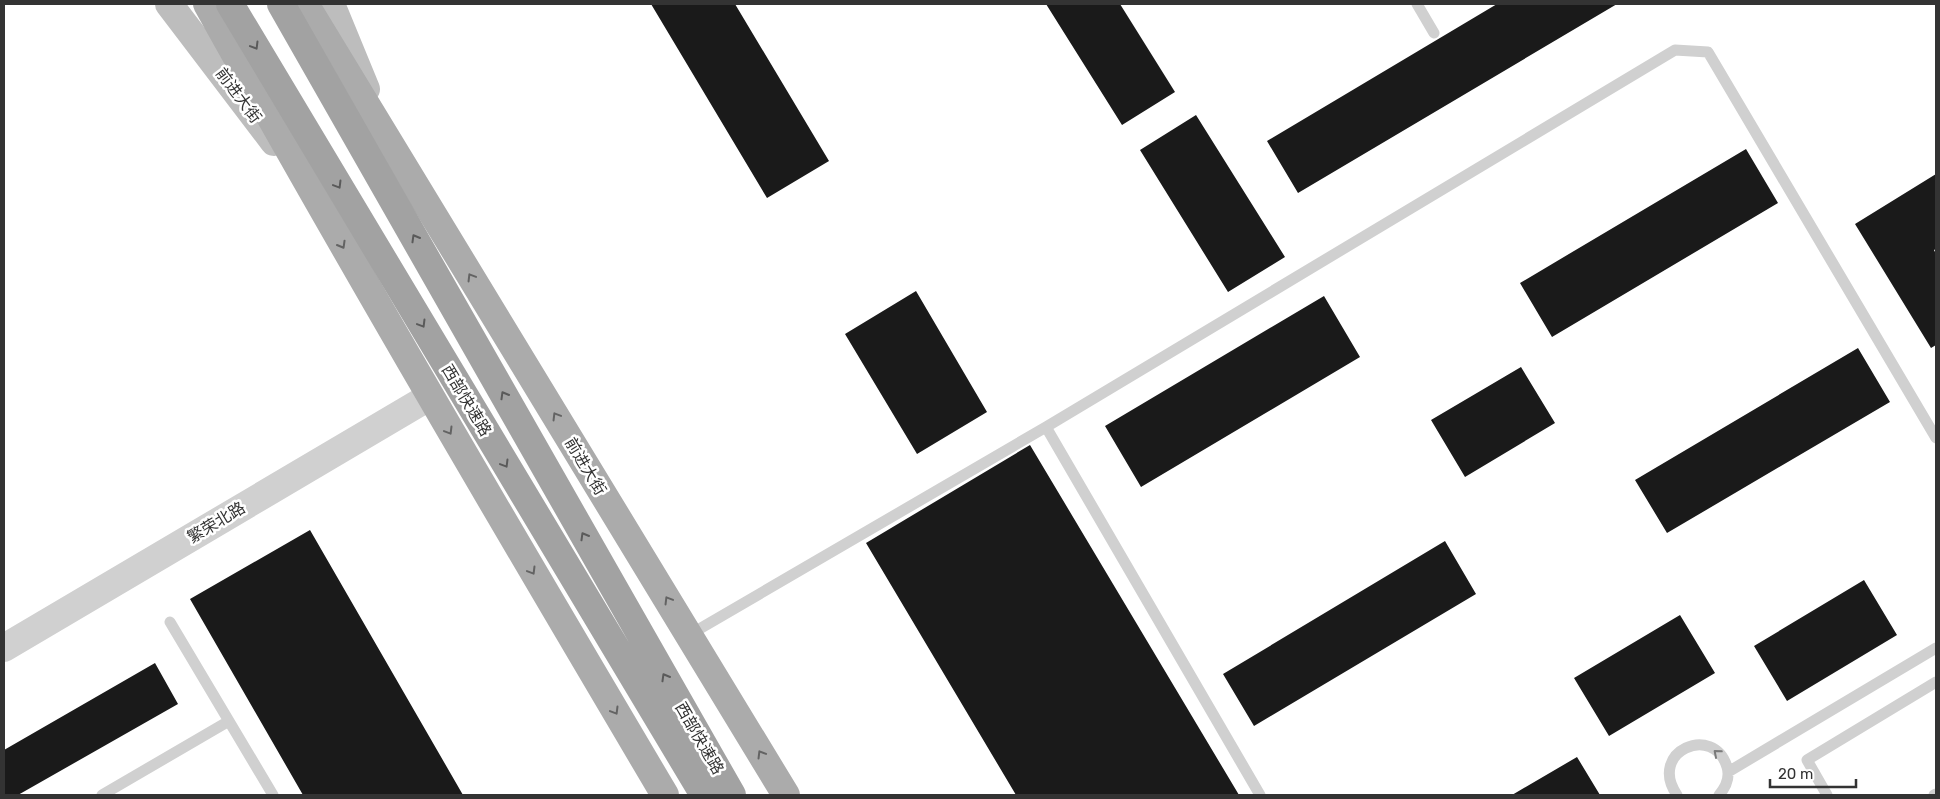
<svg xmlns="http://www.w3.org/2000/svg" width="1940" height="799" font-family="Rubik,'Noto Sans SC',sans-serif">
<rect width="100%" height="100%" fill="#fff"/>
<path fill="#1a1a1a" d="M651,4h84l94,157 -62,37z
M1046,4h74l55,88 -53,33z
M1497,4h120l-319,189 -31,-52z
M1196,115l89,142 -57,35 -88,-142z
M1746,149l32,54 -226,134 -32,-54z
M1936,174v75l-2,1 2,4v91l-5,3 -76,-124z
M916,291l71,121 -70,42 -72,-120z
M1324,296l36,61 -219,130 -36,-61z
M1858,348l32,54 -223,131 -32,-53z
M1521,367l34,56 -90,54 -34,-57z
M1030,445l209,350h-223l-150,-252z
M310,530l153,265h-160l-113,-196z
M1445,541l31,53 -222,132 -31,-52z
M1864,580l33,55 -110,66 -33,-55z
M1680,615l35,58 -106,63 -35,-58z
M155,663l23,41 -160,91h-14v-45z
M1577,757l23,38h-88z"/>
<g fill="none" stroke-linecap="round" stroke-linejoin="round">
<path stroke="#d0d0d0" stroke-width="11" d="M1417,4l17,29
M1046,427l214,368
M170,622l103,173
M689,635l357,-208 629,-377 33,2 228,386
M1728,772l208,-124
M102,795l127,-74
M1677,795c-30,-44 37,-72 50,-28 3,10 -1,20 -8,28
M1827,795l-20,-35 129,-78
M1934,795l2,-1"/>
<path stroke="#d0d0d0" stroke-width="28" d="M4,648l425,-251"/>
<path stroke="#bdbdbd" stroke-width="28" d="M169,4l105,138
M331,4l35,85"/>
<path stroke="#ababab" stroke-width="28" d="M207,4c148,266 303,529 458,791
M305,4l481,791"/>
<path stroke="#a2a2a2" stroke-width="28" d="M230,4l474,791
M281,4l451,791"/>
</g>
<defs><path id="oneway-chevron" d="M-2-3.5L2.5 0L-2 3.5" fill="none" stroke-width="1.6" stroke-linecap="round" stroke-linejoin="round" transform="scale(1.25)"/></defs>
<g stroke="#5a5a5a">
<use href="#oneway-chevron" transform="translate(255 46) rotate(59)"/>
<use href="#oneway-chevron" transform="translate(338 185) rotate(59)"/>
<use href="#oneway-chevron" transform="translate(415 238) rotate(-120)"/>
<use href="#oneway-chevron" transform="translate(422 324) rotate(59)"/>
<use href="#oneway-chevron" transform="translate(504 395) rotate(-120)"/>
<use href="#oneway-chevron" transform="translate(505 464) rotate(59)"/>
<use href="#oneway-chevron" transform="translate(584 536) rotate(-120)"/>
<use href="#oneway-chevron" transform="translate(665 677) rotate(-120)"/>
</g>
<g stroke="#636363">
<use href="#oneway-chevron" transform="translate(342 245) rotate(60)"/>
<use href="#oneway-chevron" transform="translate(471 277) rotate(-121)"/>
<use href="#oneway-chevron" transform="translate(556 416) rotate(-121)"/>
<use href="#oneway-chevron" transform="translate(449 431) rotate(59)"/>
<use href="#oneway-chevron" transform="translate(532 571) rotate(59)"/>
<use href="#oneway-chevron" transform="translate(668 600) rotate(-121)"/>
<use href="#oneway-chevron" transform="translate(615 711) rotate(59)"/>
<use href="#oneway-chevron" transform="translate(761 754) rotate(-121)"/>
</g>
<use stroke="#7a7a7a" href="#oneway-chevron" transform="translate(1717 753) rotate(-139)"/>
<g text-anchor="middle" stroke-width="5" stroke-linejoin="round" paint-order="stroke">
<g font-size="16" fill="#333" stroke="#fff">
<text transform="translate(239 95) rotate(53)" y="6">前进大街</text>
<text transform="translate(467 400) rotate(59)" y="6">西部快速路</text>
<text transform="translate(586 466) rotate(59)" y="6">前进大街</text>
<text transform="translate(216 522) rotate(-31)" y="6">繁荣北路</text>
<text transform="translate(700 738) rotate(60)" y="6">西部快速路</text>
</g>
</g>
<rect width="1940" height="799" fill="none" stroke="#333333" stroke-width="10"/>
<path d="M1770 779v8h86v-8" fill="none" stroke="#333333" stroke-width="2.5"/>
<text x="1778" y="779" font-size="15" fill="#333333" stroke="#ffffff" stroke-width="4" paint-order="stroke">20 m</text>
</svg>
